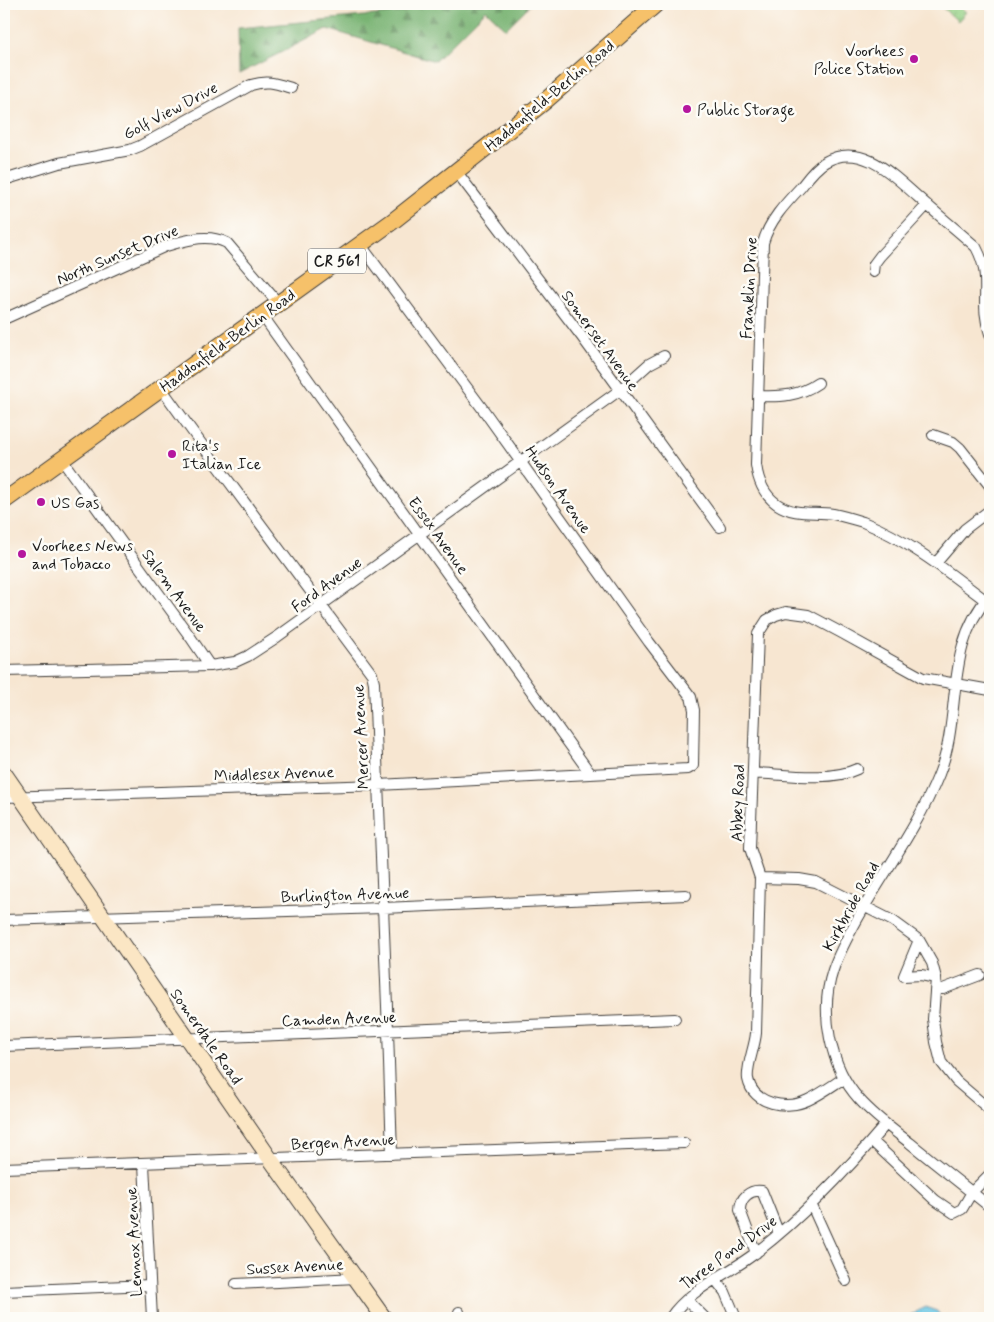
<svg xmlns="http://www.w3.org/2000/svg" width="994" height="1322" font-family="Mynerve,sans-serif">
<defs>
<pattern id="grass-dots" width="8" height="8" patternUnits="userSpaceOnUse" patternTransform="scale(1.25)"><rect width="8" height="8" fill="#95d185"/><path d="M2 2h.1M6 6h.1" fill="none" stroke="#80b372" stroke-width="1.8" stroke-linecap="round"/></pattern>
<pattern id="forest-firs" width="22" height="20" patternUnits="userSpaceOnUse" patternTransform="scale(1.25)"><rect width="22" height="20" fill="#78b372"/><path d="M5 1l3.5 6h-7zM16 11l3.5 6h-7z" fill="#62915d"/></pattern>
</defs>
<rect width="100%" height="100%" fill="#fdfcf7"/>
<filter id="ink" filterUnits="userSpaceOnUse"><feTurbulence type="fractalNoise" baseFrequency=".02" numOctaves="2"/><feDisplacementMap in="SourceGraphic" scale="10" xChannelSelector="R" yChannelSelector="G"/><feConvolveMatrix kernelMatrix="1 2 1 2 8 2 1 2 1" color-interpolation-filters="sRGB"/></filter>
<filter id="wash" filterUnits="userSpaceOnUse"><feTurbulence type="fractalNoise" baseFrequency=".0096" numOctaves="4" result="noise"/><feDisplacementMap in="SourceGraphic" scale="20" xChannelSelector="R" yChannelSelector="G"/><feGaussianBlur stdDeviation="1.12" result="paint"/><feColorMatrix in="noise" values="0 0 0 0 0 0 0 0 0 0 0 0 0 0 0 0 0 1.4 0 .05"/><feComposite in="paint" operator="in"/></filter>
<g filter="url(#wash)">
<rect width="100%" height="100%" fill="#f7e6d1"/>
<path fill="url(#grass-dots)" stroke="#587650" d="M938,4h18l10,8 -8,9z"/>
<path fill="url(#forest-firs)" stroke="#4a6847" d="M410,4h121l-25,25 -20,-19 -51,51 -108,-32 -88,45 -1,-46 168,-16z"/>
<path fill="#65c5e3" stroke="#407080" d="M925,1307l12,4 5,7h-37z"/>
</g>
<g filter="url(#ink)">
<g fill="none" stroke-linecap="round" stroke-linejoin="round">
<g stroke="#3d3a37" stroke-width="12">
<path id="street" d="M456,171l126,166 138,190
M4,180l55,-17 71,-13 10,-4 111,-61c17,-5 24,-2 40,3
M873,272l1,-8 6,-8 47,-51
M262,315l328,458
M4,319l162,-73c21,-6 41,-13 61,-3l51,60
M161,388l55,76 156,210 2,9 14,348 4,123
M758,396c23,1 41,0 60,-13
M933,435l20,7 7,6 30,38
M62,460l129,178 19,28
M936,563l29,-34 25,-19
M990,595c-47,52 -27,120 -51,179 -19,48 -50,91 -76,135 -11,20 -23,40 -30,61 -14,41 -3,97 26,129 15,17 34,31 51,44 27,22 54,43 80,64
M985,600c-38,-29 -77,-60 -122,-78 -10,-3 -20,-6 -30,-8 -19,-3 -38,2 -56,-10 -13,-9 -19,-24 -21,-39l7,-222c6,-22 22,-39 38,-56 7,-9 14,-19 24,-25 36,-21 68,13 93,35 19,17 39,33 58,50 18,33 2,54 14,87
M4,671l206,-5 25,-4 13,-6 29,-19 343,-247 29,-26 15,-8
M753,773c30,1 77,9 104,-4
M4,797l374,-12 310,-16 5,-3 1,-56 -3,-13 -42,-55 -164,-230 -125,-168
M760,878l39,1 17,3 77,39 26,19 13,23 4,15 -3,41 3,23 5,20 15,19 34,29
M4,920l379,-12 303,-13
M919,940l-15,36 17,-1 15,3
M936,989h7l37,-14
M4,1046l671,-27
M844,1078c-11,7 -23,16 -36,22 -21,10 -55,5 -60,-21 -2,-13 7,-32 8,-46l4,-155 -10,-30 8,-214 9,-14 9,-5 10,-3 22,3 32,17 83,46 67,12
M872,1141l63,59 19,13 8,-4 10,-17 18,-18
M144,1164l8,154
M4,1168c226,-7 453,-17 680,-25
M812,1206l34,75
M756,1253l-16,-43c0,-12 10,-21 22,-19l17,43
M715,1279l10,13 11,26
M236,1284l120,-6
M4,1291l146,-6
M687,1300l18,18
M459,1312v6
M670,1318c21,-31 60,-44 88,-67 48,-37 89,-81 128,-127"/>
</g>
<g stroke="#3d3a37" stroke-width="17">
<path id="secondary" d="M4,773l267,387 113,158"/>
</g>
<g stroke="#3d3a37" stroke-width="18">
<path id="primary" d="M4,501l389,-280 151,-119 112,-98"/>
</g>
<use href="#street" stroke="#fff" stroke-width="10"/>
<use href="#secondary" stroke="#fbe6c4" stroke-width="15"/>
<use href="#primary" stroke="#f6c16b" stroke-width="16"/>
</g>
</g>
<g fill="#b5179e" stroke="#fdfcf7" stroke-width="2">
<circle cx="914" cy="59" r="5"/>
<circle cx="687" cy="109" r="5"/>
<circle cx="172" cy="454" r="5"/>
<circle cx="41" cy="502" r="5"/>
<circle cx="22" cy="554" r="5"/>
</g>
<g text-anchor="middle" stroke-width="5" stroke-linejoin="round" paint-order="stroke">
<rect fill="#fdfcf7" stroke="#605f5e" stroke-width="1" x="308" y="248.5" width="58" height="25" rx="4"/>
<g font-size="15" font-weight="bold" fill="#1c1c1c">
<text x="337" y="266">CR 561</text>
</g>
<g font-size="16" fill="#1c1c1c" stroke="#fdfcf7" text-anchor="start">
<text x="904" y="56" text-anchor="end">Voorhees<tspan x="904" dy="18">Police Station</tspan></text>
<text x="697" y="115">Public Storage</text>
<text x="182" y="451">Rita's<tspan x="182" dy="18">Italian Ice</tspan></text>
<text x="51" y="508">US Gas</text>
<text x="32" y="551">Voorhees News<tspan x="32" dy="18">and Tobacco</tspan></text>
</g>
<g font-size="16" fill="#1c1c1c" stroke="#fdfcf7">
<text transform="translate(549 95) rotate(-40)" y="6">Haddonfield-Berlin Road</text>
<text transform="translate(170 110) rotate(-28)" y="6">Golf View Drive</text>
<text transform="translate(117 254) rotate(-23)" y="6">North Sunset Drive</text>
<text transform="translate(748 288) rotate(-87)" y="6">Franklin Drive</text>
<text transform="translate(227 340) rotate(-36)" y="6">Haddonfield-Berlin Road</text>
<text transform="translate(601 340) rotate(54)" y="6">Somerset Avenue</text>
<text transform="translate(559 489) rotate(55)" y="6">Hudson Avenue</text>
<text transform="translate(439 535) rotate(54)" y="6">Essex Avenue</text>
<text transform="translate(326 584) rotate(-36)" y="6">Ford Avenue</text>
<text transform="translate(175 590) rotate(54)" y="6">Salem Avenue</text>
<text transform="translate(360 737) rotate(-93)" y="6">Mercer Avenue</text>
<text transform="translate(274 773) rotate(-2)" y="6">Middlesex Avenue</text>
<text transform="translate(737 803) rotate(-88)" y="6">Abbey Road</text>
<text transform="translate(345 894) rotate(-2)" y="6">Burlington Avenue</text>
<text transform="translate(850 906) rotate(-61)" y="6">Kirkbride Road</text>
<text transform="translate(339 1018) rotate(-2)" y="6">Camden Avenue</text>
<text transform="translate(207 1036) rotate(55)" y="6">Somerdale Road</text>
<text transform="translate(343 1141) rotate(-3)" y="6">Bergen Avenue</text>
<text transform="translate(133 1242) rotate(-93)" y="6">Lennox Avenue</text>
<text transform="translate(728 1252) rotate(-36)" y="6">Three Pond Drive</text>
<text transform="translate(295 1266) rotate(-3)" y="6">Sussex Avenue</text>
</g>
</g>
<rect width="994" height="1322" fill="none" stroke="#fdfcf7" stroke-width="20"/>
</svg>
